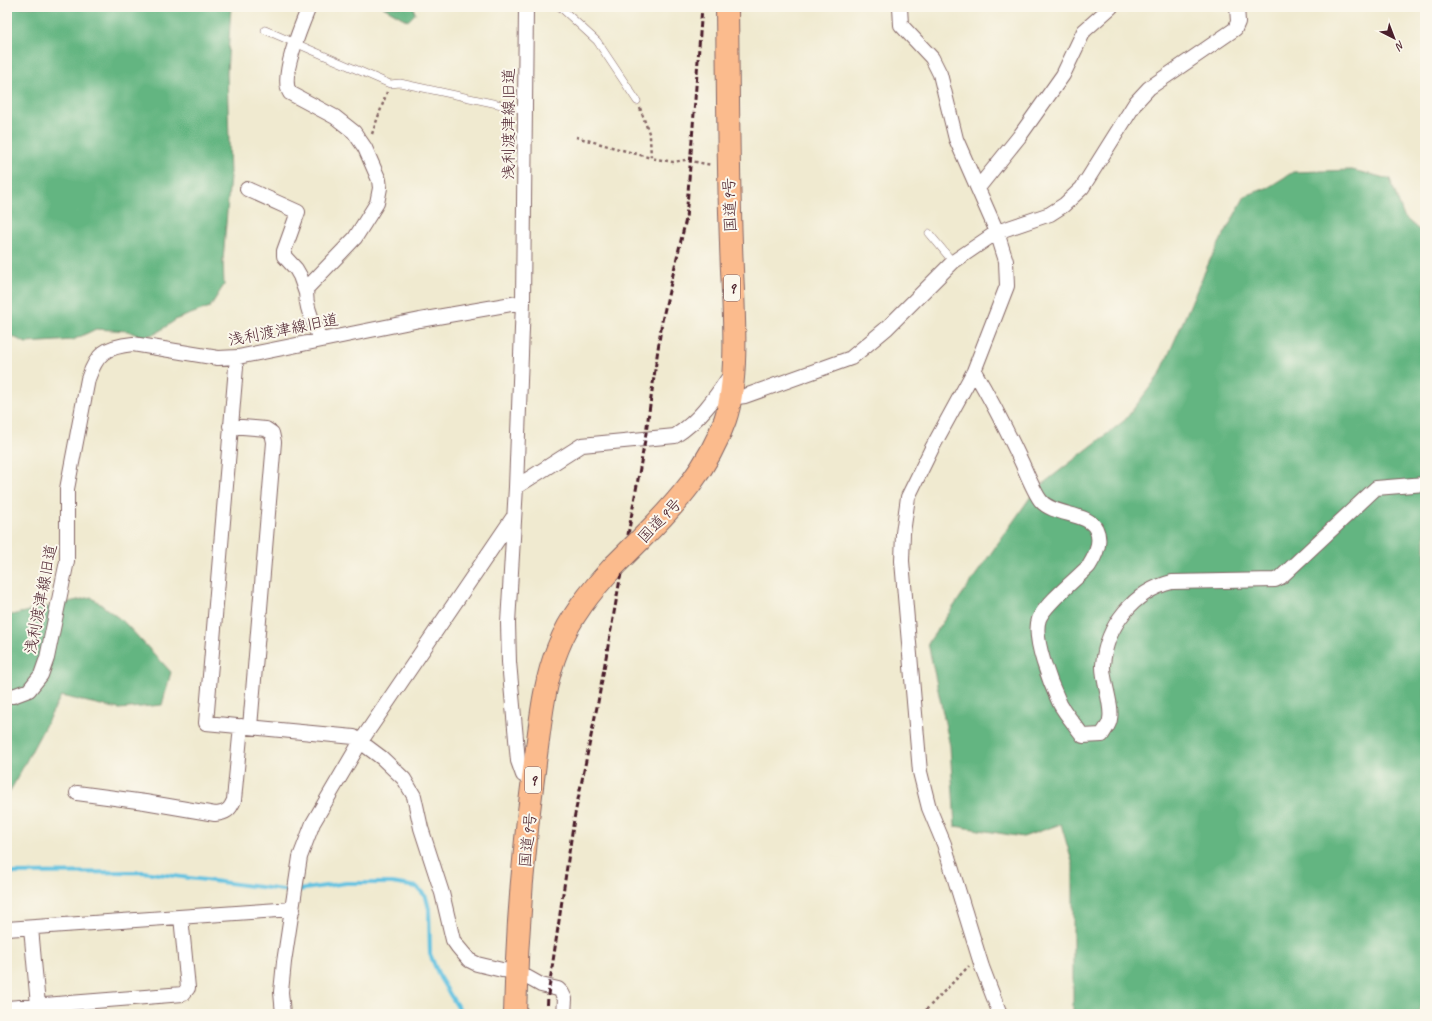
<svg xmlns="http://www.w3.org/2000/svg" width="1432" height="1021" font-family="Caveat,'Klee One',sans-serif">
<rect width="100%" height="100%" fill="#fbf7ec"/>
<filter id="ink" filterUnits="userSpaceOnUse"><feTurbulence type="fractalNoise" baseFrequency=".025" numOctaves="2"/><feDisplacementMap in="SourceGraphic" scale="8" xChannelSelector="R" yChannelSelector="G"/><feConvolveMatrix kernelMatrix="1 2 1 2 8 2 1 2 1" color-interpolation-filters="sRGB"/></filter>
<filter id="wash" filterUnits="userSpaceOnUse"><feTurbulence type="fractalNoise" baseFrequency=".012" numOctaves="4" result="noise"/><feDisplacementMap in="SourceGraphic" scale="16" xChannelSelector="R" yChannelSelector="G"/><feGaussianBlur stdDeviation="0.9" result="paint"/><feColorMatrix in="noise" values="0 0 0 0 0 0 0 0 0 0 0 0 0 0 0 0 0 1.4 0 .05"/><feComposite in="paint" operator="in"/></filter>
<g filter="url(#wash)">
<rect width="100%" height="100%" fill="#f0ead0"/>
<path fill="#64b581" stroke="#576a56" d="M7,7h224l-4,66 3,103 -7,84 1,25 -14,22 -33,12 -22,15 -14,3 -13,-6 -32,-2 -23,11 -47,3 -19,-9z
M383,7h31l1,7 -7,7z
M1352,170l38,9 14,38 21,18v757l-6,22h-346v-149l-12,-41 -38,13 -68,-11 -5,-80 -22,-103 108,-154 89,-69 35,-46 50,-114 35,-64 24,-9 24,-15z
M91,597l33,25 47,50 -9,33 -43,4 -58,-13 -54,101v-181z"/>
<g fill="none" stroke-linecap="round" stroke-linejoin="round">
<path stroke="#62c2e1" stroke-width="4" d="M7,873l136,-1 148,19
M298,890l48,-7h46l25,4 9,10 3,12 1,45 10,24 22,36"/>
</g>
</g>
<g filter="url(#ink)">
<g fill="none" stroke-linecap="round" stroke-linejoin="round">
<g stroke="#846665" stroke-width="8">
<path id="lane" d="M560,7l37,34 40,60
M265,30l125,54 10,-1 125,27
M929,233l24,29"/>
</g>
<g stroke="#846665" stroke-width="16">
<path id="street" d="M309,7c-7,17 -30,71 -19,86l45,24 19,15 11,16 14,32 1,8 -3,15 -22,35 -48,50c-4,16 8,37 13,52
M526,7l-3,295 -7,185 -8,136 1,39 9,99 5,14 10,5
M900,7l1,18 31,33 8,16 16,65 41,93 9,29 1,25 -33,85 -42,77 -24,49 -5,36 -1,28 18,211 9,36 15,36 38,123 18,47
M978,188l41,-51 44,-62 21,-44 27,-24
M247,189l51,23 -14,39v5l12,13 4,7 6,17
M236,367l-30,356 148,14 28,21 22,21 10,17 7,32 21,65 11,47 5,7 11,13 8,4 25,6 14,1 25,14 17,4 4,4 3,6 -1,15
M974,371c18,30 33,60 48,92 4,9 13,31 19,38 13,15 47,11 55,28 6,12 0,26 -7,37 -12,12 -45,39 -50,53 -7,19 12,66 21,85 6,11 16,22 23,32l19,-1c2,-4 8,-11 8,-16 3,-13 -8,-40 -7,-54 3,-39 31,-74 69,-83l103,-2 6,-3 95,-89 49,-4
M730,398l15,-2 106,-38 36,-30 66,-66 44,-30 53,-18 14,-9 18,-17 54,-86 13,-14 86,-59 3,-7 -1,-15
M230,426l36,3 6,4 2,9 -24,285
M516,487l66,-42 93,-9c25,-16 40,-38 56,-62
M7,695l6,1 16,-6 12,-15 6,-17 20,-97v-72l21,-110c9,-26 17,-32 45,-35l85,14 20,-1 182,-37 103,-18
M77,793l68,9 70,12c11,-1 15,-4 19,-14l7,-74
M31,928l7,77
M7,929l286,-20
M7,1008l176,-14 5,-6 -7,-71
M283,1014l-2,-22 3,-30 16,-105 13,-34 48,-82 153,-225"/>
</g>
<g stroke="#846665" stroke-width="24">
<path id="highway" d="M640,540c36,-36 68,-71 85,-120 16,-45 7,-128 6,-177 -3,-79 -3,-157 -4,-236
M515,1014c2,-87 9,-173 21,-259 5,-36 8,-73 22,-107 12,-31 33,-57 56,-82"/>
</g>
<path stroke="#846665" stroke-width="2.5" stroke-dasharray="3 3" stroke-linecap="butt" d="M640,108l10,28 1,22 22,4 12,-2 27,5
M372,134l15,-42
M576,137l75,21
M922,1014l47,-48"/>
<use href="#lane" stroke="#fff" stroke-width="7"/>
<use href="#street" stroke="#fff" stroke-width="14"/>
<use href="#highway" stroke="#fbbb8d" stroke-width="22"/>
<path stroke="#4a1f2b" stroke-width="3" stroke-dasharray="6 3" stroke-linecap="butt" d="M547,1014l1,-19 26,-176 24,-117 47,-262 17,-119 24,-102 16,-212"/>
<g stroke="#846665" stroke-width="24" stroke-linecap="butt">
<path id="highway-bridge" d="M614,566l26,-26"/>
</g>
<use href="#highway-bridge" stroke="#fbbb8d" stroke-width="22"/>
</g>
</g>
<g text-anchor="middle" stroke-width="4" stroke-linejoin="round" paint-order="stroke">
<g fill="#fbf7ec" stroke="#7f6065" stroke-width="1">
<rect x="724" y="275" width="16" height="26" rx="3"/>
<rect x="525" y="767" width="16" height="26" rx="3"/>
</g>
<g font-size="15" font-weight="bold" fill="#4a1f2b">
<text x="732" y="293">9</text>
<text x="533" y="785">9</text>
</g>
<g font-size="16" fill="#4a1f2b" stroke="#fbf7ec">
<text transform="translate(508 124) rotate(-90)" y="6">浅利渡津線旧道</text>
<text transform="translate(729 205) rotate(-92)" y="6">国道9号</text>
<text transform="translate(283 329) rotate(-11)" y="6">浅利渡津線旧道</text>
<text transform="translate(659 520) rotate(-46)" y="6">国道9号</text>
<text transform="translate(40 599) rotate(-79)" y="6">浅利渡津線旧道</text>
<text transform="translate(527 840) rotate(-84)" y="6">国道9号</text>
</g>
</g>
<rect width="1432" height="1021" fill="none" stroke="#fbf7ec" stroke-width="24"/>
<g transform="translate(1394 38) rotate(138)" stroke="#fbf7ec" stroke-width="3" paint-order="stroke">
<path d="M0-3L7 15L0 10L-7 15Z" fill="#4a1f2b"/>
<text y="-6" font-size="11" font-weight="bold" text-anchor="middle" fill="#4a1f2b">N</text>
</g>
</svg>
